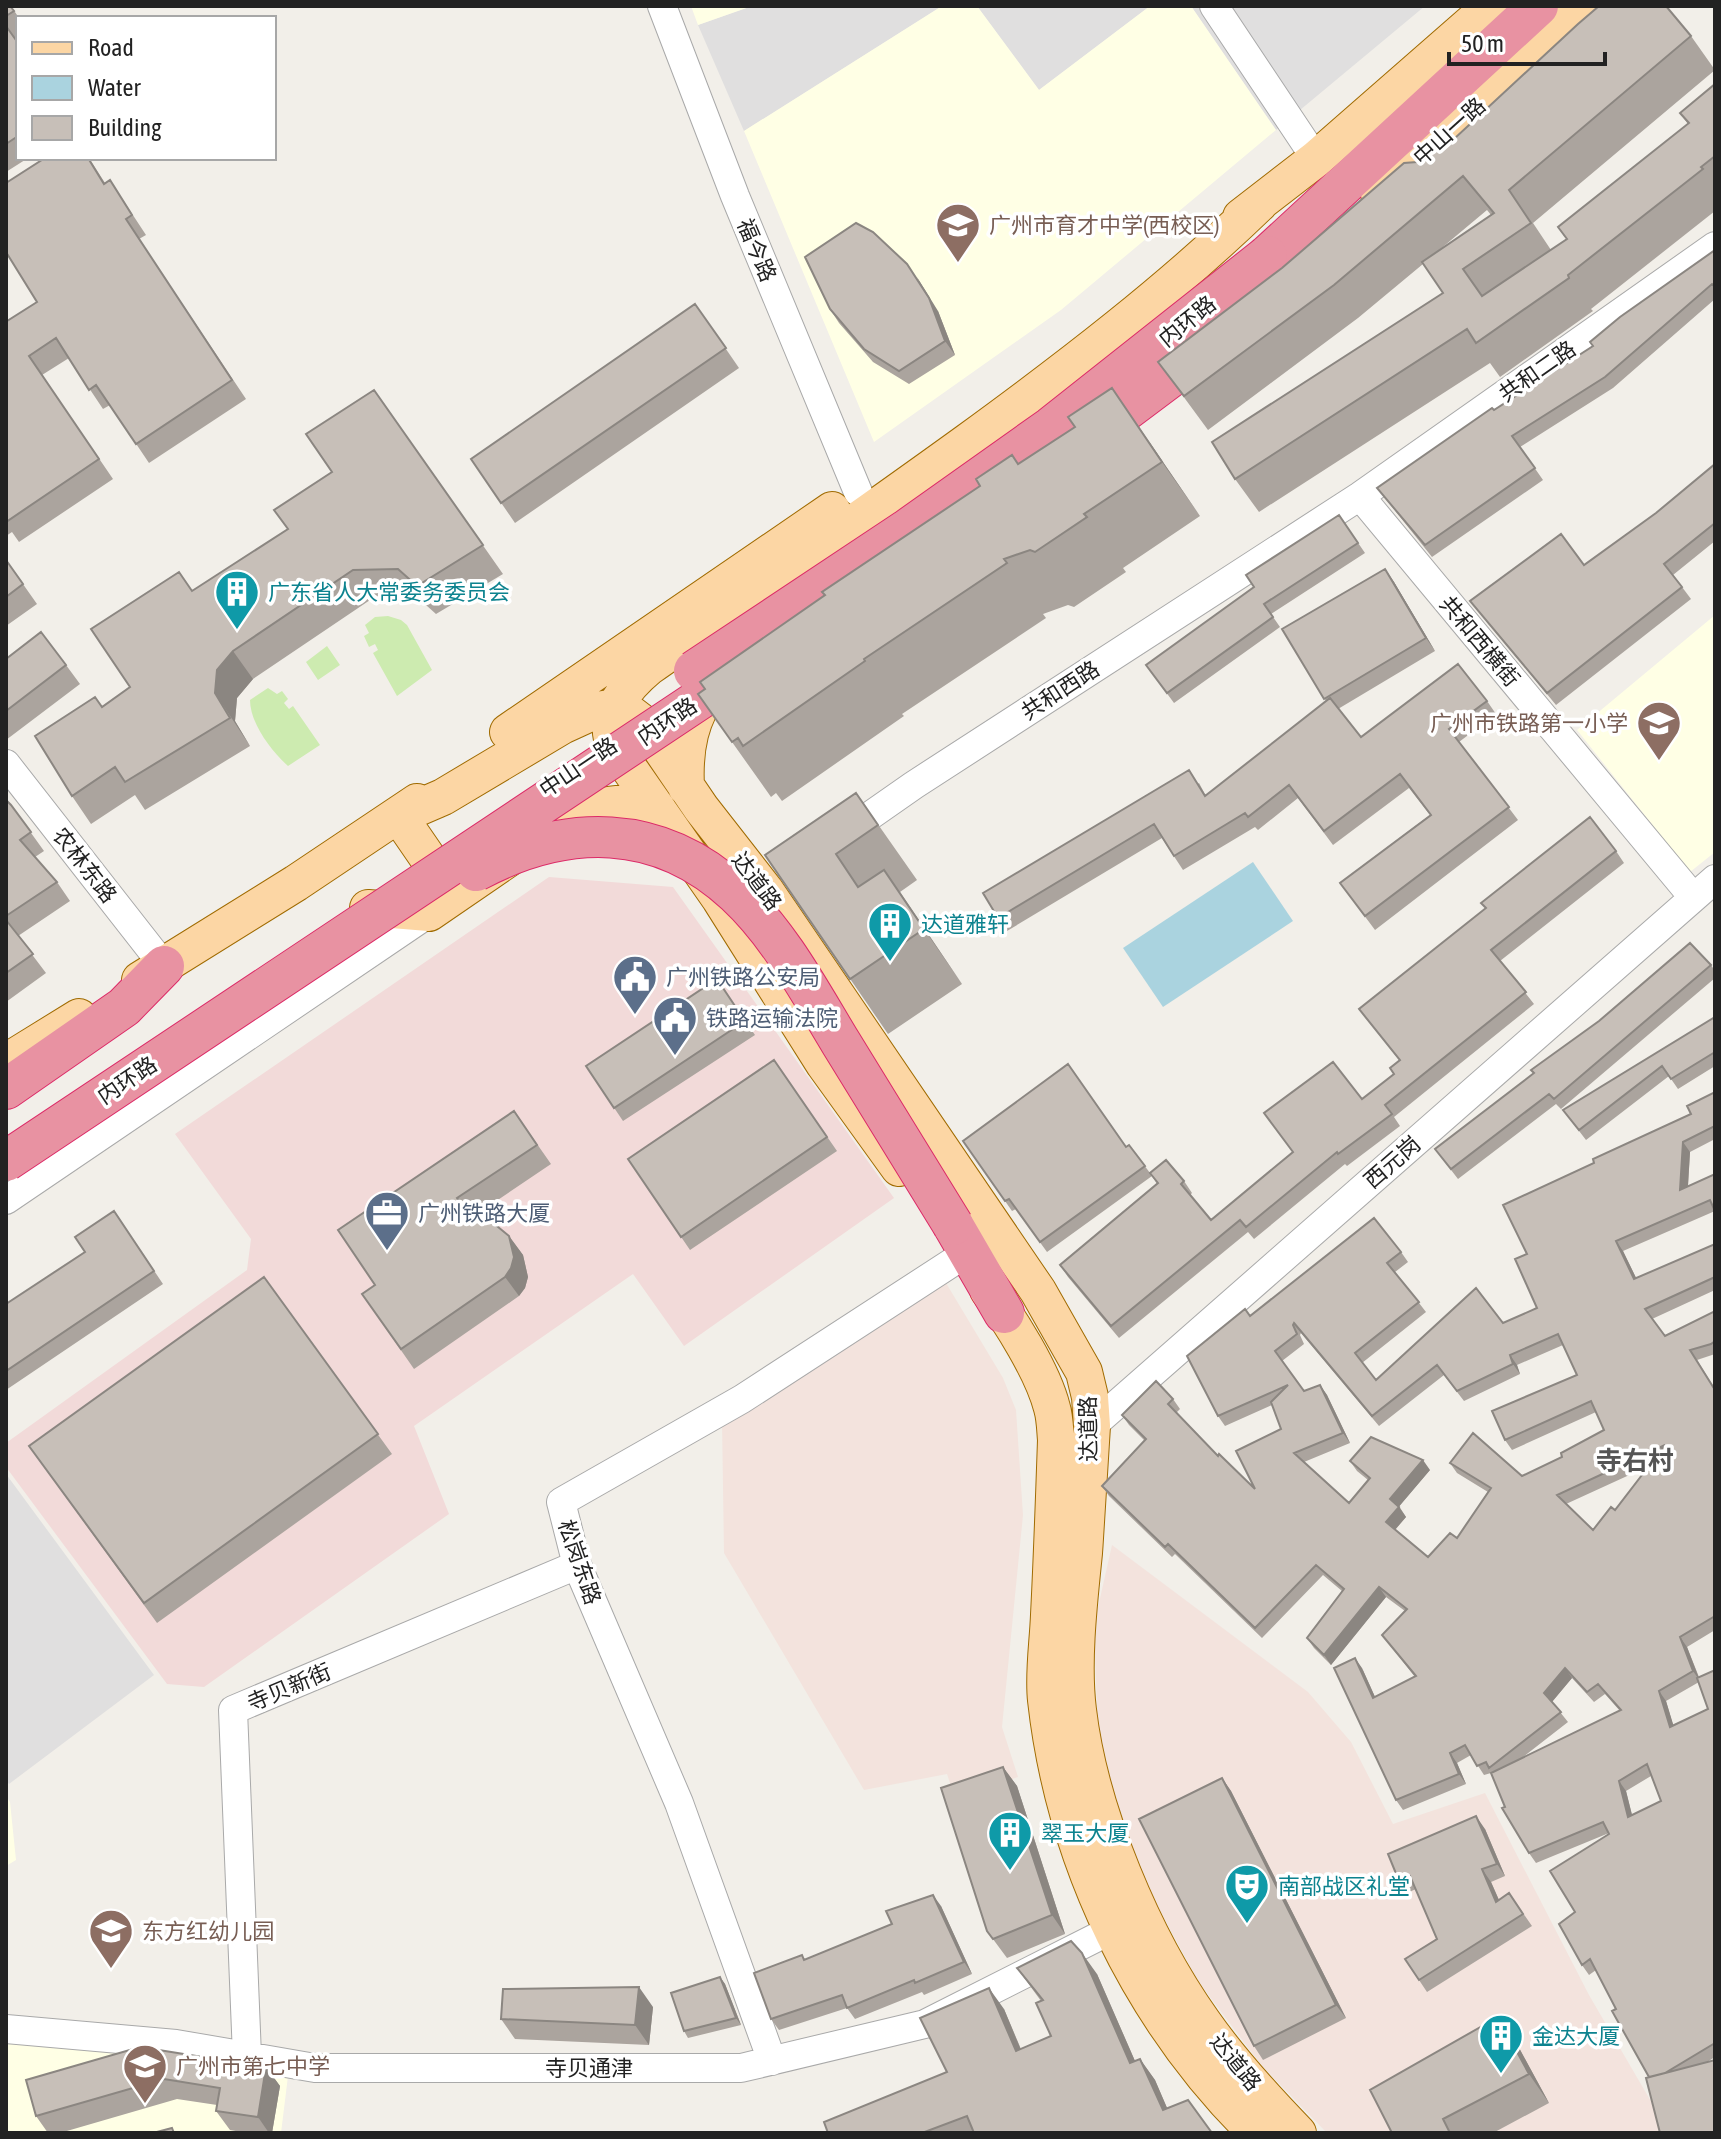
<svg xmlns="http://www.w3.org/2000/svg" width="1721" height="2139" font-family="'Asap Condensed','Noto Sans SC',sans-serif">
<rect width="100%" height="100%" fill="#f2efe9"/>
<path fill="#e0dfdf" d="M752,6h190l-198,125 -46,-106z
M977,6h173l-111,84z
M1191,6h234l-149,124z
M6,1474l148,201 -145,109 -3,-4z"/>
<path fill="#f2dad9" d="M549,877l124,10 221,311 -210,148 -51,-72 -219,152 35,88 -245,173 -37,-3 -161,-217v-24l241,-173 4,-31 -76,-105z"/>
<path fill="#ffffe5" d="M691,6h61l-54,19z
M942,6h35l62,84 111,-84h41l85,124 -215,180 -187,132 -130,-311z
M1715,615v237l-25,20 -113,-142z
M6,1796l4,6 6,58 -10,6z
M6,2040l71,4 211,32 -7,57h-275z"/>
<path fill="#f3e3dd" d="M946,1283l57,95 13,32 7,105 -21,212 16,50 -63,21 -8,-24 -83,16 -140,-237 -2,-133 153,-90z
M1112,1545l196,147 43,50 42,82 92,-31 104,202 67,115 59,23h-388l-66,-68 -63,-84 -51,-94 -48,-121 -5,-141z"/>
<path fill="#cdebb0" d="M388,616l13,4 6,5 25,45 -35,26 -24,-43 5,-3 -3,-6 -6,3 -5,-11 5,-3 -4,-8 10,-8z
M327,646l13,19 -22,15 -12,-18z
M268,688l9,6 5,-3 6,8 -4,4 5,6 4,-3 27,39 -32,21c-17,-15 -38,-43 -38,-66z"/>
<path fill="#aad3df" d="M1253,862l40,59 -130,86 -40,-59z"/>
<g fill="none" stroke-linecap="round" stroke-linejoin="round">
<g stroke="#a9a9a9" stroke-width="30">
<path id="minor" d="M662,6l73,190 123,296
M1214,6l102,153
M1360,496l333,401
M6,764l158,202
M841,836l73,-51 446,-289 355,-250
M6,1200l423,-287
M1092,1426l623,-547
M6,2029l170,15 139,24h426l184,-44 204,-103
M247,2056l-14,-346 344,-145
M772,2061l-93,-258 -102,-238 -16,-63 181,-103 220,-143"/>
</g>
<g stroke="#a06b00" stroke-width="38">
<path id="major" d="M1379,194l205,-188
M1241,217l75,-58 175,-153
M508,732l324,-222
M686,787c-2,-38 4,-70 27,-100
M399,816l44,-19 119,-71 35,-16 19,-3 15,7 13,10 57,84 64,82 273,401 46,81 6,25 2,29c-3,43 -5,85 -8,127 -5,49 -12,109 -6,157 12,102 66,229 125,312 28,40 61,76 95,111
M399,816l33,48
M368,908l61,5 140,-96c27,-14 53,-14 83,-14
M140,980l156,-97 121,-81
M6,1062l73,-45
M899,1168l-75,-104 -104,-165 -105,-151c-14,-33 10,-61 34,-81 107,-75 213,-149 318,-225 103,-75 202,-151 293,-239
M988,1290c22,30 55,82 64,118 3,10 3,21 4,32 -2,58 -4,117 -7,175 -1,28 -6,58 -3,85 18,162 94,319 210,433"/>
</g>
<g stroke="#dc2a67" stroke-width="42">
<path id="highway" d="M1267,256l271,-250
M6,1089l118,-82 40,-41
M953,1225l51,88"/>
</g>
<use href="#minor" stroke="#fff" stroke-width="28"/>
<use href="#major" stroke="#fcd6a4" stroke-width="36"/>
<use href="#highway" stroke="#e892a2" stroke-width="40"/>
<g stroke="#dc2a67" stroke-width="42" stroke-linecap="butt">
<path id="highway-bridge" d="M1084,442l128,-96
M694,671l212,-141 145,-103 216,-171
M476,871c90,-48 183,-49 260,23 44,41 74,98 105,149 37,61 75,121 112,182
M6,1161l739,-492"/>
</g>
<use href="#highway-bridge" stroke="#e892a2" stroke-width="40"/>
</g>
<path fill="#aba49e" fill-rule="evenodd" d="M6,6h5l8,12 -1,19 -3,2 3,4v115h10l-22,14z
M1691,36l24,34 -182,153 18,27 16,-10 -9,-13 130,-103 -8,-11 35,-29v127l-124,98 2,2 -93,66 -10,-14 -231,149 -24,-33 208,-186 -20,-29 -65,54 -150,112 -50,-68 124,-94 135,-106zM1487,210l4,5 -53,36z
M45,158h44l16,25 18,17 23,35 -7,4 107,160 -97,64 -39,-58 -7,4 -34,-51 -27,17 71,104 -94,63 -7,-10 -6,4v-216l1,1 30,-19z
M1715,250v49l-102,89 -93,59 23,33 -111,77 -55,-69 117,-78 99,-64z
M695,304l44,64 -224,155 -44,-64z
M830,309l108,2 17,44 -46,29 -36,-22 -34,-39z
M374,390l129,184 -67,40 -19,-17 -44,1 -120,81 -16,19 -2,23 15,25 -105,64 -10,-15 -44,29 -19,-28 30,-89 28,-20 158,-158 44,-57z
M1150,443l50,73 -77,52 3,4 -52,35 -6,-2 -25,9 3,4 -144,96 2,2 -122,85 -6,-8 -5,4 -73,-103 321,-230z
M1715,464v77l-42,34 18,24 -135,106 -77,-93 -9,-11 114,-36 72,-52z
M1339,515l26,38 -94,61 9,13 -106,76 -28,-38 108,-78z
M6,560l31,44 -31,22z
M1385,569l9,13 41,69 -97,58 23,28 126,-36 9,13 -37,28 59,78 -143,110 -35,-47 90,-68 -21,-27 -76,57 -35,-47 -40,32 -3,-3 -72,43 -21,-32 -155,93 -9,-13 201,-135 7,13 120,-95 -44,-72z
M6,659l60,6 14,19 -74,56z
M856,793l61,87 -17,12 62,92 -74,50 -123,-179z
M6,800l5,5 33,46 -9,6 22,25 13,19 -52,35 28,37 -40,29z
M1616,851l8,12 -124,98 34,43 -140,113 6,9 -53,40 -2,-2 -91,75 -6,-7 -129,106 -51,-61 -8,-12 97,-81 -5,-8 -105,76 -31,-43 -4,2 -49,-70 163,6 3,-2 21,28 34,8 8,12 -2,2 21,25 183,-146 6,-13 -41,-52z
M1711,965l4,6v7l-154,131 -5,-5 -98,75 -23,-30z
M717,979l38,56 -132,86 -37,-55z
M1715,1017v49l-37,23 -9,-13 -83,64 -23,-30z
M774,1060l63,91 -147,99 -62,-91z
M1715,1092v47l-25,13 -2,35 27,-13v37l-92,40 13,27 79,-34v46l-63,29 13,17 50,-25v43l-18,6 18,29v241l-28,17 12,30 16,-7v387l-8,5 -58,15 -33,-68 -20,-39 -7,5 -7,-10 -7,-53 34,-79 -73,30 -7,-10 -24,-46 -14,-34 -7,2 -13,-20 -14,8 9,21 -63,26 -7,-10 -34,-132 13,29 40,-20 -33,-42 23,-24 -19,-14 -55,68 -17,-17 -7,-10 35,-47 -19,-16 -61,63 -87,-84 -3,3 -63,-61 -7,-10 43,-45 -16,-16 -7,-10 51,-16 7,10 -4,4 42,43 37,33 26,-60 -9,-24 -47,21 -7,-10 32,-100 151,-64 7,10 -13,10 31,40 -64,51 14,17 161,-72 -10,-54 67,-91 97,-49zM1301,1333l78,93 65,-51 20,26 56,-27 -3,-9 46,-20 14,30 -72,65 7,10 84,-38 8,18 -42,27 -40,19 -72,-13 7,10 31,19 -31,46 -29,19 -33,-27 11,-13 -7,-11 31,-36 -80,-9 7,10 11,9 -19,23 -45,-41 46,-19 -23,-48 -7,-10 -16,6 -22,-30 22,-17 -4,-9zM1649,1466l-34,44 -22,20 -27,-26zM1572,1678l22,24 11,-8 15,17 -97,46 45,-35 -16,-20zM1699,1682l9,27 -35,16 -7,-24zM1651,1776l10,25 -29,14 -6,-24z
M514,1111l37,53 -80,54 2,2 36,16 14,19 5,22 -3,11 -6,8 -105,73 -52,-75 13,-9z
M114,1211l49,73 -157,106v-86l79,-52z
M264,1277l128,177 -235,169 -128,-177z
M1003,1767l14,19 48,148 -58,24 -20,-27z
M1222,1778l9,13 115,227 -83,42 -9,-14z
M1485,1829l20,47 -14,6 8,18 10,-7 23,33 -105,66 -22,-33 32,-20 -21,-50 -9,4 -8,-12z
M941,1906l31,68 -48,21 -2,-3 -67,27 -8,-11 -68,22 -8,-11 31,-64 3,5z
M1017,1968l80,6 38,87 5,-2 15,21 12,28 45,25h-384l119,-61 57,-63 17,40 30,-13 -10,-35z
M720,1977l5,7 16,41 -53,13 -4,-7z
M653,2007l-4,38 -134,-6 -14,-20z
M1518,2046l31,57 -56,30h-101z
M266,2067l14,19 -8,47h-25l-17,-3 -14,-19 1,-6 -40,-6 -117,34h-12l-12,-17 -10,-36z"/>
<path fill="#8b8681" d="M917,277l21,34 17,44 -10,-14z
M1112,388l38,55 50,73 -38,-54z
M1385,569l9,13 41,69 -9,-13z
M233,651l20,28 -16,19 -2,23 15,25 -35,-53 2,-23z
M884,870l38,55 40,59 -38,-55z
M1683,1142l7,10 -3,48 -7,-10z
M509,1236l14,19 5,22 -3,11 -6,8 -14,-19z
M1616,1241l7,10 18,37 -7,-9z
M1510,1355l7,10 3,9 -7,-10z
M1320,1385l7,10 23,48 -7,-10z
M1423,1460l7,10 -33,39 -7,-10z
M1399,1507l7,10 -13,15 -7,-10z
M1379,1587l7,10 -55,68 -7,-10z
M1680,1637l7,10 13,34 -7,-10z
M1355,1658l7,10 18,40 -7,-10z
M1565,1668l7,10 -21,25 -7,-10z
M1659,1691l7,10 11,36 -7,-10z
M1450,1753l7,10 9,21 -7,-10z
M1003,1767l14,19 48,148 -13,-19z
M1222,1778l9,13 115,227 -10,-13z
M1619,1781l7,10 9,36 -7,-10z
M1476,1816l9,13 20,47 -8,-12z
M1482,1869l9,13 14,32 -9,-12z
M933,1895l8,11 31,68 -8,-12z
M1082,1953l15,21 48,110 -15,-21z
M720,1977l5,7 16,41 -5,-7z
M639,1987l14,20 -4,38 -14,-20z
M989,1988l15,21 26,63 -14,-21z
M1498,2017l20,29 31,57 -20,-29z
M1140,2059l15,21 22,51 -14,-21z
M266,2067l14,19 -8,47h-3l-11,-16z"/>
<path fill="#c7bfb8" stroke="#8b8681" stroke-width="2" fill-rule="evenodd" d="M6,6h4l4,5 -8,5z
M1599,6h67l25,30 -182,154 22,33 -68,46 19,27 85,-57 -9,-12 131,-104 -9,-10 35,-29v72l-14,11 2,2 -135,106 1,3 -93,65 -9,-14 -232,150 -23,-37 231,-149 -21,-31 72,-49 -31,-37 -129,109 -150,111 -26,-34 124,-94 122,-105 13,-1 37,-23 124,-115z
M6,26l12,17v93l-12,8z
M45,158h43l16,26 6,-4 22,35 -6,4 106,161 -96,64 -40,-59 -7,5 -33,-52 -27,18 70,103 -93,63v-201h1l30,-19 -31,-50v-69z
M856,223l17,9 34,32 22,34 16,43 -46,30 -35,-22 -34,-40 -25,-52z
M1715,250v37l-3,-3 -107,93 -93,59 23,32 -110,77 -48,-57 115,-80 2,2 99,-64 -3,-4 30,-25z
M695,304l31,44 -225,155 -30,-44z
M1112,388l50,74 -78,52 3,3 -52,35 -5,-2 -26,9 3,4 -143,96 1,2 -122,85 -5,-8 -6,4 -34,-48 7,-5 -5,-7 125,-87 -3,-3 158,-106 -4,-7 36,-24 6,9 57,-37 -7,-10z
M374,390l109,155 -66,41 -19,-17 -45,1 -120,81 -16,19 -2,23 15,25 -105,64 -10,-15 -43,29 -37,-60 60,-39 7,10 28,-20 -39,-58 88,-57 13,19 96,-62 -14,-19 58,-38 -26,-38z
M1715,464v59l-51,41 18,23 -135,106 -77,-92 91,-67 23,31 72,-52z
M1339,515l19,28 -94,61 9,13 -106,76 -21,-28 108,-78 -8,-12z
M6,560l17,24 -17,13z
M1385,569l41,69 -102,61 -42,-70z
M41,632l25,33 -60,46v-52z
M1458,664l29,37 -38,28 60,78 -144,109 -25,-33 91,-68 -31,-41 -76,57 -35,-46 -41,32 -3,-4 -71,43 -20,-32 -156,94 -15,-25 206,-123 16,26 125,-98 31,39z
M856,793l22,32 -42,29 22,33 26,-17 40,59 -74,50 -85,-124z
M6,800l5,5 20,27 -11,8 37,42 -51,34z
M1590,817l26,34 -125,99 35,42 -141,113 7,9 -54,40 -1,-2 -91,75 -6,-7 -129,106 -51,-61 98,-82 -8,-10 16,-13 18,21 -3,3 30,36 82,-68 -29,-39 69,-51 29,37 32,-25 -4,-6 10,-8 -41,-51 127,-101 -5,-5z
M6,920l27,34 -27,19z
M1690,943l21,22 -157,134 -5,-5 -98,75 -16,-20 99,-76 -3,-3 68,-49z
M717,979l28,42 -131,87 -28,-42z
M1715,1017v35l-44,27 -9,-13 -83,64 -16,-20z
M774,1060l53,77 -146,100 -53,-78z
M1068,1064l58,83 3,-2 16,21 -105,76 -31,-43 -4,2 -42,-60z
M1715,1092v34l-32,16 -3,48 35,-16v37l-5,-11 -94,41 18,38 81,-35v33l-70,32 20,27 50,-25v30l-4,3 -21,6 25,40v226l-35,21 13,34 -34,20 11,36 38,-18 -11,-31 18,-8v373l-50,30 -16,4 -37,-66 4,-2 -26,-50 -8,6 -23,-41 16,-12 -25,-41 59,-37 -6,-12 -74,31 -27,-45 3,-1 -14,-34 130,-63 -23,-26 -11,8 -22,-24 -21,25 17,19 -72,56 -3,-6 -9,4 -12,-21 -15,8 9,21 -63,26 -62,-132 21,-10 18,40 43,-22 -34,-41 25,-26 -28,-22 -55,68 -17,-17 37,-49 -28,-24 -61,63 -87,-84 -3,3 -63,-61 44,-47 -24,-24 34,-34 17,18 -5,5 50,52 1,-2 36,35 -19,-38 45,-22 -10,-27 17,-17 -70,31 -31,-60 58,-47 5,7 124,-98 27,34 -14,11 32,39 -64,51 21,27 100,-92 27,35 34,-15 -22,-49 12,-5 -24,-49 91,-42 -1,-4 98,-45 -4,-8zM1294,1323l78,93 65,-51 20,26 56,-27 -3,-9 48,-21 19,41 -85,36 13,29 86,-39 13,29 -43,23 1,4 -40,19 -49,-43 -23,30 41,25 -34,50 -7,-5 -22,24 -42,-35 13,-15 -9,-8 33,-39 -52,-23 -21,24 20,17 -21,25 -55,-50 49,-20 -23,-48 -16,6 -29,-40 22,-17 -4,-9zM1665,1445l-50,65 -4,-3 -18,23 -36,-35zM1647,1764l14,37 -33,16 -9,-36z
M514,1111l23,34 -80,53 16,22 19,2 17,14 5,21 -3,11 -6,9 -104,72 -39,-55 13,-9 -37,-55z
M114,1211l40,60 -148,100v-67l79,-52 -10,-15z
M264,1277l114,157 -234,169 -115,-157z
M1003,1767l49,148 -59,24 -6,-8 -46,-143z
M1222,1778l114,227 -82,41 -115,-227z
M1476,1816l21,48 -15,5 14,33 13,-9 14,21 -104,66 -14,-21 32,-20 -27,-63 -11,5 -11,-27z
M933,1895l31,67 -49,21 -1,-3 -67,28 -5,-13 -71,24 -17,-46 48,-18 2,5 88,-36 -6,-13z
M1071,1941l11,12 48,110 10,-4 23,51 25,-10 24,33h-238l-7,-17 -45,17h-94l-4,-11 123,-50 -27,-54 69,-30 27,63 35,-15 -15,-33 7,-3 -26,-32z
M720,1977l16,41 -52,13 -13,-38z
M639,1987l-4,38 -134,-6 2,-30z
M1498,2017l31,57 -86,45 7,14h-58l-22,-43z
M140,2047l126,20 -8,50 -42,-6 4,-23 -56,-9 -128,37 -10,-36z
M1715,2060v73h-55l-14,-55z
M172,2128l2,5h-21z"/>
<defs>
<g id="school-pin" transform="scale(2.3)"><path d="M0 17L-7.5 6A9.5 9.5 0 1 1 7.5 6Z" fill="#8d6e63" stroke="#fff"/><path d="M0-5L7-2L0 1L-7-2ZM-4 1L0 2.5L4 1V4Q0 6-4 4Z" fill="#fff"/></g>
<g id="building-pin" transform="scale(2.3)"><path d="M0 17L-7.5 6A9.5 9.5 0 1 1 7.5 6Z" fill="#0f9aa8" stroke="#fff"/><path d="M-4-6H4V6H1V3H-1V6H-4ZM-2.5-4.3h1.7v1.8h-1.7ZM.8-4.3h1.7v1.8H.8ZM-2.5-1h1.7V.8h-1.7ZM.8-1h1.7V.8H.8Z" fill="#fff"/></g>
<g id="civic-pin" transform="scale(2.3)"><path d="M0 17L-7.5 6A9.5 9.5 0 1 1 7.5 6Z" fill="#5c6f8a" stroke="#fff"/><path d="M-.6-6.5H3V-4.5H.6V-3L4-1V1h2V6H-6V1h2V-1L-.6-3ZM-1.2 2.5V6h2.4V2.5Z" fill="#fff"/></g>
<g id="office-pin" transform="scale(2.3)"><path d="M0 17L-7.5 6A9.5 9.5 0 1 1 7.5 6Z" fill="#5c6f8a" stroke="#fff"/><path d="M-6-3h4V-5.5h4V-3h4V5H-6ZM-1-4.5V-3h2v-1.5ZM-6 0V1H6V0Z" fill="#fff"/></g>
<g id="theatre-pin" transform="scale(2.3)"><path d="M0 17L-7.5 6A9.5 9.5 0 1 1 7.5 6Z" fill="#0f9aa8" stroke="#fff"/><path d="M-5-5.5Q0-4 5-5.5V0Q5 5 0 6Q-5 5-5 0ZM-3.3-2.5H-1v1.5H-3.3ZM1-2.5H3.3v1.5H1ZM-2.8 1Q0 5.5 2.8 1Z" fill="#fff"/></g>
</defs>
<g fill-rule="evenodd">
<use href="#school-pin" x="958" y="225"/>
<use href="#building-pin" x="237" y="592"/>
<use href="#school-pin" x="1659" y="723"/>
<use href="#building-pin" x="890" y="924"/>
<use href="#civic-pin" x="635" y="977"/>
<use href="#civic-pin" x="675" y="1018"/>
<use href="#office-pin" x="387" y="1213"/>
<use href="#building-pin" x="1010" y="1833"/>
<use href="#theatre-pin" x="1247" y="1886"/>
<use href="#school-pin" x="111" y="1931"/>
<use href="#building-pin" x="1501" y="2036"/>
<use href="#school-pin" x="145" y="2066"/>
</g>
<g text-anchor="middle" stroke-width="7" stroke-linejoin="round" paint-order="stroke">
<g font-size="22" fill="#222" stroke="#fff">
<text transform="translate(1449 131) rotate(-42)" y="8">中山一路</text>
<text transform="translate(757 250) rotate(67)" y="8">福今路</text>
<text transform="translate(1187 321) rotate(-39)" y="8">内环路</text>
<text transform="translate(1537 371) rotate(-35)" y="8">共和二路</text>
<text transform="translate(1480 641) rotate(50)" y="8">共和西横街</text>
<text transform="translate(1060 690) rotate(-33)" y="8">共和西路</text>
<text transform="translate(667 721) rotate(-34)" y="8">内环路</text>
<text transform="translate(578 767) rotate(-34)" y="8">中山一路</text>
<text transform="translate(85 865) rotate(52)" y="8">农林东路</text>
<text transform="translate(757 881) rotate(53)" y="8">达道路</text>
<text transform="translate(127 1080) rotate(-34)" y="8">内环路</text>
<text transform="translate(1392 1162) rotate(-41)" y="8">西元岗</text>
<text transform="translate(1088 1429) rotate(-91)" y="8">达道路</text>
<text transform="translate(580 1562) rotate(71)" y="8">松岗东路</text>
<text transform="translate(289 1687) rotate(-23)" y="8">寺贝新街</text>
<text transform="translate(1236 2062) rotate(51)" y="8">达道路</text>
<text x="589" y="2076">寺贝通津</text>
</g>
<g font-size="22" fill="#785e54" stroke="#fff" text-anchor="start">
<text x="989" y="233">广州市育才中学(西校区)</text>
<text x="1628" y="731" text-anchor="end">广州市铁路第一小学</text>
<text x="142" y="1939">东方红幼儿园</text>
<text x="176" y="2074">广州市第七中学</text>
</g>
<g font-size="22" fill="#0d838f" stroke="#fff" text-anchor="start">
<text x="268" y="600">广东省人大常委务委员会</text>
<text x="921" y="932">达道雅轩</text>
<text x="1041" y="1841">翠玉大厦</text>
<text x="1278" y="1894">南部战区礼堂</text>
<text x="1532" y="2044">金达大厦</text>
</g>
<g font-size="22" fill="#4e5e75" stroke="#fff" text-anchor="start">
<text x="666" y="985">广州铁路公安局</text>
<text x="706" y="1026">铁路运输法院</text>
<text x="418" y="1221">广州铁路大厦</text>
</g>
<g font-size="26" font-weight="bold" fill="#555" stroke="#fff">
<text x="1635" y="1470">寺右村</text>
</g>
</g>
<rect width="1721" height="2139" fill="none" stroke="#222222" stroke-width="16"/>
<rect x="16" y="16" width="260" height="144" fill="#ffffff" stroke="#a7a7a7" stroke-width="2"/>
<rect x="32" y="42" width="40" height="12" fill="#fcd6a4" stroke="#a7a7a7" stroke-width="2"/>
<text x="88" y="56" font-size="24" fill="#222222">Road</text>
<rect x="32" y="76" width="40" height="24" fill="#aad3df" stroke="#a7a7a7" stroke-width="2"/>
<text x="88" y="96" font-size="24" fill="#222222">Water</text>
<rect x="32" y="116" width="40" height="24" fill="#c7bfb8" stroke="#a7a7a7" stroke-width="2"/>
<text x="88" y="136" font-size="24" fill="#222222">Building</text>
<path d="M1449 52v12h156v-12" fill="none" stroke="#222222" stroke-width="4"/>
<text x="1461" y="52" font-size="24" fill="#222222" stroke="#ffffff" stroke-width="6" paint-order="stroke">50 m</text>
</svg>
